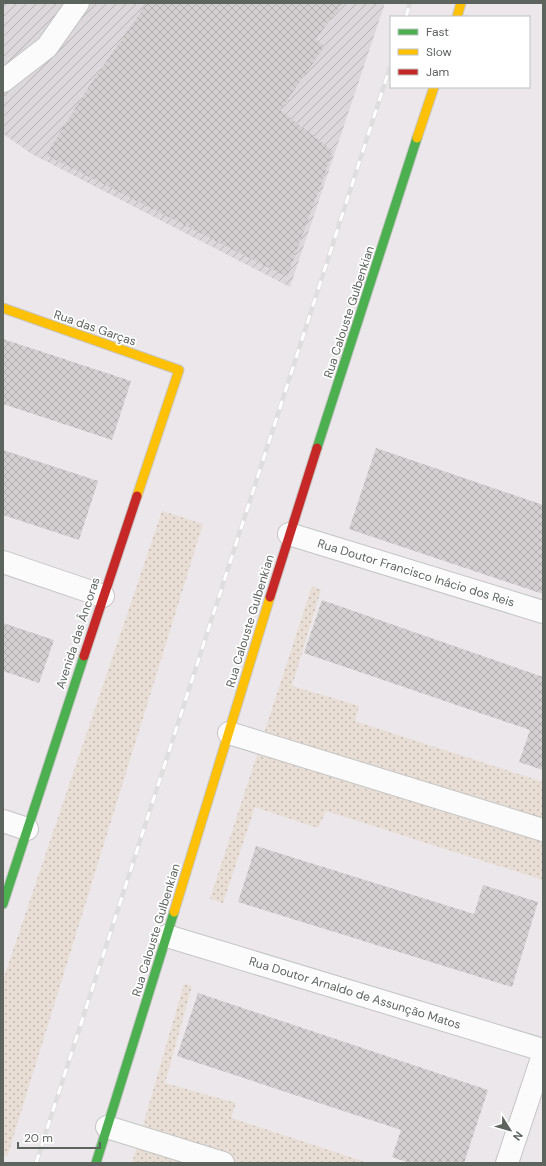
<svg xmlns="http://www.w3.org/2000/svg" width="546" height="1166" font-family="'DM Sans',sans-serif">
<defs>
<pattern id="industrial-furrows" width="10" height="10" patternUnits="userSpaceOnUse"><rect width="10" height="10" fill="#dcd7da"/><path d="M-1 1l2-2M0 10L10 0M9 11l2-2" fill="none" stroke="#b6b2b4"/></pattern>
<pattern id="grass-dots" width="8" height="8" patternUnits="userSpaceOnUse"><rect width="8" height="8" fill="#e8ded5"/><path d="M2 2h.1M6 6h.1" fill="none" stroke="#bfb8b0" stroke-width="1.8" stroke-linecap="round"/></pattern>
<pattern id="building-cross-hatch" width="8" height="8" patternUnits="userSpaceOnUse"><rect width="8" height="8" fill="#d4d0d2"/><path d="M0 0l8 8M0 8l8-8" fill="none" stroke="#afacae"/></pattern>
</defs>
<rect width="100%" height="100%" fill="#ece7ea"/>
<path fill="url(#industrial-furrows)" d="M3,3h382l-95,284 -258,-133 -29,-20z"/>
<path fill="url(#grass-dots)" d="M162,511l41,13 -196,633 -4,-3v-174z
M312,586l9,4 -29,96 67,20 -4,15 188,61v98l-217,-69 -8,17 -63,-21 -32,96 -13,-4z
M184,984l8,2 -27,97 71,20 -5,15 137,45h-236z"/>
<path fill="url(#building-cross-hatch)" d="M147,3h196l-28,37 10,6 -45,64 53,41 -46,126 -241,-122 44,-70z
M3,339l128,42 -19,59 -109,-36z
M376,448l167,57v89l-194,-65z
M3,450l95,31 -19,59 -76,-25z
M322,600l221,77v93l-24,-8 11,-32 -226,-77z
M3,623l51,17 -15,43 -36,-12z
M256,846l218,68 9,-29 55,17 -26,85 -274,-85z
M198,993l290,97 -24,73h-54l-18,-6 9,-27 -224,-74z"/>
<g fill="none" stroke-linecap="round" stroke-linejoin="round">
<g stroke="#c5c5c5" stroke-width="24">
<path id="street" d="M3,81l44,-34 31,-44
M289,534l254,78
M3,562l100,34
M229,733l314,97
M3,821l24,8
M167,936l376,114
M107,1127l116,36
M507,1163l36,-108"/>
</g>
<g stroke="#c6c6c5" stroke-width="11">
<path id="fast" d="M317,448l100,-310
M3,904l81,-248
M96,1163l78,-251"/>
</g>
<g stroke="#c6c6c5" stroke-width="11">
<path id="slow" d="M457,17l4,-14
M417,138l17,-51
M3,308l176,62 -42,126
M174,912l96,-315"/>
</g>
<g stroke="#c6c6c5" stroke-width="11">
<path id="jam" d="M270,597l47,-149
M84,656l53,-160"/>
</g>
<use href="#street" stroke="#fcfbfc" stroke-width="22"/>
<use href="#fast" stroke="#4caf50" stroke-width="9"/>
<use href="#slow" stroke="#ffc107" stroke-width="9"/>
<use href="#jam" stroke="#c62828" stroke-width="9"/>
<g stroke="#dedede" stroke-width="4.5">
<path id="rail" d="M406,17l4,-14
M36,1163l355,-1099"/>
</g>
<use href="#rail" stroke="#fff" stroke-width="3" stroke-dasharray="9" stroke-linecap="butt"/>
</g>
<g text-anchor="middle" stroke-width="3.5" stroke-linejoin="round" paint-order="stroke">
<g font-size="12" fill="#5d645e" stroke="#fff">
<text transform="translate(349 312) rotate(-72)" y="4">Rua Calouste Gulbenkian</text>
<text transform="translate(95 328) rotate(19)" y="4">Rua das Garças</text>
<text transform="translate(416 573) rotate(17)" y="4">Rua Doutor Francisco Inácio dos Reis</text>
<text transform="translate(250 621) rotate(-73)" y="4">Rua Calouste Gulbenkian</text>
<text transform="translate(78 633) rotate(-72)" y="4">Avenida das Âncoras</text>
<text transform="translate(156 930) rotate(-73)" y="4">Rua Calouste Gulbenkian</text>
<text transform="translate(355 993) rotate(17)" y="4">Rua Doutor Arnaldo de Assunção Matos</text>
</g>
</g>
<rect width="546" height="1166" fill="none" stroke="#5d645e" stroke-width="8"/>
<rect x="390" y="16" width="140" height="72" fill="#ffffff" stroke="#bec1bf"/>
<rect x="398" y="29" width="20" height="6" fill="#4caf50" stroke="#bec1bf"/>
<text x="426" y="36" font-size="12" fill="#5d645e">Fast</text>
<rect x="398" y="49" width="20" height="6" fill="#ffc107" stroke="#bec1bf"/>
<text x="426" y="56" font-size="12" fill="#5d645e">Slow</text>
<rect x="398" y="69" width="20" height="6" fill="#c62828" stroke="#bec1bf"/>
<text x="426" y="76" font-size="12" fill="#5d645e">Jam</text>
<g transform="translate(510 1130) rotate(127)" stroke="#ffffff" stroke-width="3" paint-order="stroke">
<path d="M0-3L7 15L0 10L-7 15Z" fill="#5d645e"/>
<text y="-6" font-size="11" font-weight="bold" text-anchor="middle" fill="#5d645e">N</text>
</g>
<path d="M18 1142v6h82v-6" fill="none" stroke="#5d645e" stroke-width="2"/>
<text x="24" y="1142" font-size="12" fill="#5d645e" stroke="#ffffff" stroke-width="3" paint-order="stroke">20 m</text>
</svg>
